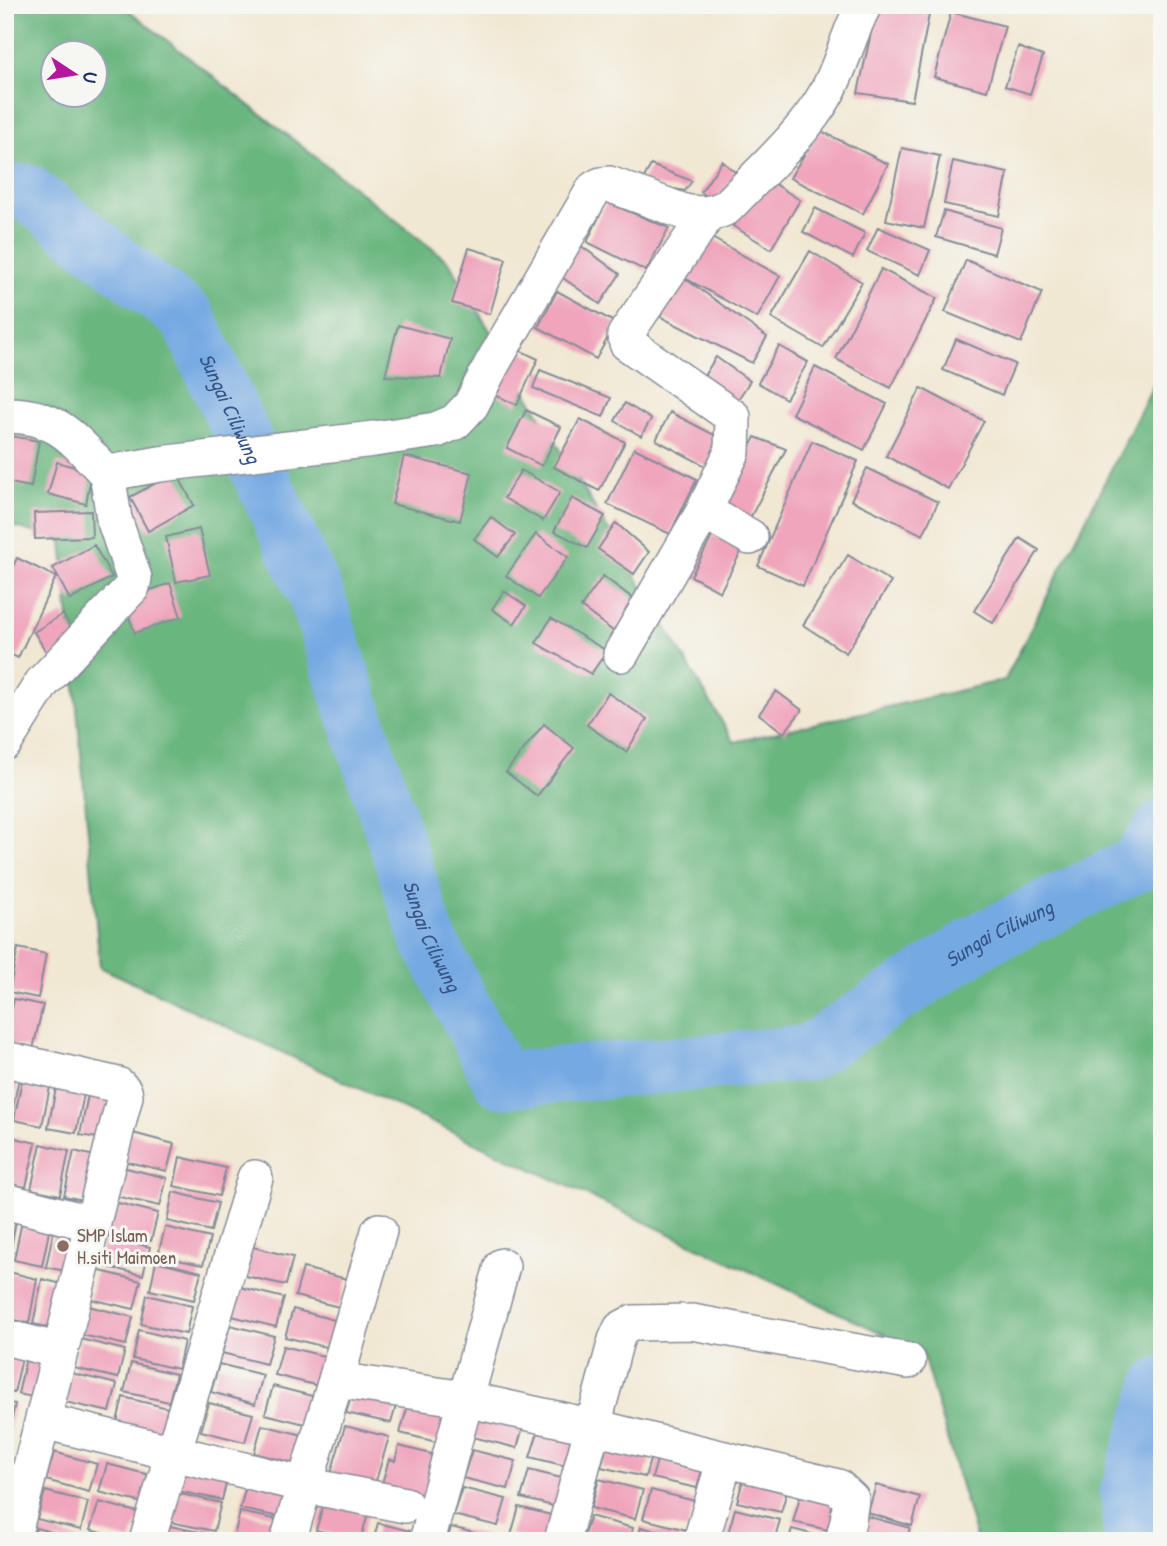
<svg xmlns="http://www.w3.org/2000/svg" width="1167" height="1546" font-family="'Patrick Hand',sans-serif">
<rect width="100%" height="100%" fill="#f6f6f2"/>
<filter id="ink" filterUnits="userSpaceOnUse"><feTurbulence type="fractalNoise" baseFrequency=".0143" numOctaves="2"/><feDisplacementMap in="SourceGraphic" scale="14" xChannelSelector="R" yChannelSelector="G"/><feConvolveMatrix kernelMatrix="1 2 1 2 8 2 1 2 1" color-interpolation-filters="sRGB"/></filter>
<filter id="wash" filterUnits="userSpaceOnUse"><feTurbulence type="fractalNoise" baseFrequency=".00686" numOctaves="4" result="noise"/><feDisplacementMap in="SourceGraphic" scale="28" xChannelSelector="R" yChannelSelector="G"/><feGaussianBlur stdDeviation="1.57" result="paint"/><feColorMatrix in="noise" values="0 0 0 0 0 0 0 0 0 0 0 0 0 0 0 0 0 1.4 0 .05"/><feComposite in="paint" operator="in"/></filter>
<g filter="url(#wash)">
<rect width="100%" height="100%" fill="#f1e8d3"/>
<path fill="#6bb67f" stroke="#43726e" stroke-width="2" fill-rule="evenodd" d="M5,5h117l327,257 285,480 271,-62 157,-312v1173h-185l-55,-189 -822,-385 -38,-427 -57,-16zM52,52h42v42h-42z"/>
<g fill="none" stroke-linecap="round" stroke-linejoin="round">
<g stroke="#75a9e2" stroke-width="56">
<path id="s1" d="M5,192h22l161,126 129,279 110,339 74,144 307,-27 175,-114 155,-75 24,-35"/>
<path d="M1132,1541l-4,-50 34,-107"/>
</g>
</g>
<g id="blocks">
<path fill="#f0a5bd" d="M876,9l53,6 -17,86 -54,-8z
M951,12l54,14 -18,65 -53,-14z
M1018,47l25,9 -13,38 -25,-8z
M819,130l69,34 -25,50 -73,-36z
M902,148l38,8 -16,72 -38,-8z
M722,161l14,12 -21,30 -14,-11z
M953,161l55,12 -9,43 -55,-12z
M651,165l41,16 -7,10 -44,-8z
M762,176l38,24 -29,49 -38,-23z
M606,202l63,26 -23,43 -59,-29z
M815,208l50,25 -12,25 -50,-26z
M944,211l57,17 -7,26 -58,-17z
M878,227l52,23 -10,25 -53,-24z
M703,233l77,43 -23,42 -77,-43z
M570,238l50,36 -20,30 -51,-36z
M469,248l37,11 -16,55 -38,-11z
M810,251l52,31 -39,66 -52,-30z
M966,260l76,32 -21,51 -76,-31z
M881,269l56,29 -46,90 -55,-29z
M680,275l87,62 -15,26 -95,-48z
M557,291l59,32 -20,36 -58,-32z
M398,325l52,14 -9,39 -56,-2z
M956,339l59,25 -13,31 -59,-25z
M779,346l29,16 -22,37 -28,-16z
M513,347l25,12 -21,46 -26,-12z
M716,357l34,24 -15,23 -36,-20z
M815,367l72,37 -23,46 -72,-36z
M540,370l71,28 -8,19 -70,-29z
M921,388l63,33 -36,68 -62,-33z
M625,403l26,16 -10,17 -26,-15z
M526,410l35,17 -19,39 -35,-18z
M670,412l54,28 -15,28 -53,-28z
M580,419l45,23 -26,49 -45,-24z
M5,435l34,6 -8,46 -26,-5z
M755,437l31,12 -38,73 -27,-19z
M812,441l46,20 -55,125 -45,-20z
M634,448l63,31 -27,55 -63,-30z
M404,456l68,17 -12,48 -68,-17z
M57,462l35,10 -6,32 -38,-10z
M867,468l71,34 -15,33 -72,-35z
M521,470l39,22 -17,29 -39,-23z
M176,472l18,33 -46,26 -18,-34z
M572,498l33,18 -18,32 -33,-17z
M91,511l1,26 -57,2 -1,-26z
M491,517l24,18 -17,22 -24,-18z
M616,523l33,29 -15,22 -36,-25z
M199,529l11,46 -34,7 -10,-45z
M536,534l32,23 -30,41 -32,-22z
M713,535l29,15 -22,42 -29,-16z
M1020,538l19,12 -46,73 -19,-12z
M94,545l18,32 -42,23 -17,-32z
M848,555l43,27 -45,71 -43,-28z
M17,558l39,19 -38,81 -13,-6v-69z
M603,576l40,30 -22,31 -40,-30z
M170,583l11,34 -46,16 -12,-33z
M504,591l22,15 -12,18 -22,-15z
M63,614l15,26 -28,18 -16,-26z
M551,618l56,33 -16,23 -55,-31z
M776,691l26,19 -18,23 -25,-19z
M608,693l39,26 -21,33 -39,-27z
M544,724l30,24 -37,48 -31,-24z
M5,944l10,2 -9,41h-1z
M18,948l28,6 -8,44 -29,-6z
M14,999l29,6 -10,44 -28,-5z
M5,1070l15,3 -9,45 -6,-1z
M23,1075l28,7 -9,44 -28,-6z
M57,1083l28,6 -9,44 -28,-5z
M89,1090l28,6 -8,44 -29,-5z
M129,1132l45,12 -7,27 -44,-10z
M7,1136l29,7 -10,44 -21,-4v-37z
M41,1144l28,7 -9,44 -29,-6z
M74,1151l28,7 -10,44 -28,-6z
M180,1157l46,11 -7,28 -45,-10z
M122,1167l45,11 -7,28 -45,-10z
M173,1192l45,11 -7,28 -44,-10z
M114,1202l44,11 -7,28 -44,-10z
M5,1212l12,3 -8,44 -4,-1z
M23,1216l28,6 -9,44 -28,-6z
M55,1223l29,6 -10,44 -28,-6z
M165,1227l45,11 -7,27 -45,-9z
M105,1236l45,11 -7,28 -45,-10z
M249,1246l44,11 -7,28 -45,-10z
M156,1261l45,11 -7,28 -44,-10z
M303,1268l44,11 -8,28 -44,-11z
M96,1270l45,11 -7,28 -44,-10z
M9,1272l28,7 -8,44 -24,-5v-26z
M42,1279l28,7 -9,44 -28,-6z
M240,1287l44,11 -8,29 -44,-11z
M147,1295l45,11 -6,28 -45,-10z
M88,1306l45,11 -7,28 -44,-10z
M293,1309l45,12 -8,27 -45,-11z
M230,1325l44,11 -8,28 -44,-11z
M139,1330l45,11 -6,28 -45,-10z
M80,1339l45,11 -7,28 -44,-10z
M5,1345l19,4 -10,44 -9,-2z
M283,1346l45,11 -9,29 -44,-11z
M28,1349l28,7 -9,44 -29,-6z
M131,1363l45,11 -7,28 -45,-10z
M219,1364l44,11 -8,29 -44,-12z
M71,1373l46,11 -7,28 -45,-10z
M355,1384l44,12 -8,27 -45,-10z
M273,1386l43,11 -7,28 -44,-11z
M123,1397l45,11 -7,28 -45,-10z
M5,1402l10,2 -9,43h-1z
M209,1403l44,11 -8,28 -44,-11z
M408,1405l45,11 -8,28 -45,-11z
M481,1409l44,11 -8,28 -44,-11z
M262,1425l45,11 -9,28 -44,-11z
M345,1426l44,11 -14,47 -44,-11z
M539,1429l43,10 -8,29 -44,-11z
M609,1438l44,11 -8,28 -44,-10z
M399,1446l44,11 -18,42 -44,-12 8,-28 6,2z
M660,1449l45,11 -8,28 -45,-10z
M472,1450l44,11 -8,28 -45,-11z
M54,1452l43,12 -8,28 -43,-12z
M184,1462l45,10 -7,28 -45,-9z
M107,1464l43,11 -7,28 -44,-11z
M529,1470l44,11 -8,28 -44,-11z
M745,1473l44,11 -8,28 -44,-10z
M599,1479l44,11 -8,29 -44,-11z
M247,1481l45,10 -7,27 -45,-9z
M876,1485l44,12 -8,29 -44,-13z
M462,1488l44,11 -8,27 -45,-11z
M651,1490l44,11 -8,29 -44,-11z
M45,1491l43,11 -7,28 -44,-11z
M176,1493l45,10 -7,28 -44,-9z
M801,1493l44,11 -8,28 -44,-10z
M99,1502l42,11 -10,28 -41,-11z
M324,1503l44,11 -8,27 -44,-11z
M519,1507l44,11 -7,23h-22l-23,-6z
M735,1509l45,11 -6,21h-31l-16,-4z
M240,1512l44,9 -5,20 -46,-1z
M590,1516l43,12 -3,13h-48z
M866,1516l44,12 -4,13h-47z
M378,1523l44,11 -2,7h-47z
M170,1526l44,9 -1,6h-47z
M451,1527l44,11 -1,3h-47z
M641,1527l48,13v1h-52z
M36,1528l47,12v1h-51z
M792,1529l43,11v1h-47z"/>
</g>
</g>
<g filter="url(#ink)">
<use href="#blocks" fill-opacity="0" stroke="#868c98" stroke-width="2"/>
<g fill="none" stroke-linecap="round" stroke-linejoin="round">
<g stroke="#868c98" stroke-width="38">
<path id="minor" d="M5,415c51,-1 68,23 100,57l4,1 51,-9 214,-25 62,-9 19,-8 16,-17 21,-41 102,-175 7,-4 8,-1 75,28c16,3 28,3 43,-5 32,-34 76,-72 99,-113 16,-28 22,-60 38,-89
M704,511l46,26
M621,654l83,-143 28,-59 1,-35 -106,-74 -2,-8 83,-121
M5,742l37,-59 90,-96 2,-9 -20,-59 -7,-47
M5,1059l113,26 6,6 1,5 -113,445
M5,1201l88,23
M5,1337l55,14
M336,1380l43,-149
M43,1421l262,64 100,20
M147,1541l108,-363
M288,1541l48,-161 129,19 129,28 244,60 13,12 -3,22 -5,20
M427,1541l75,-275
M562,1541l54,-201 5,-11 11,-6 60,-1 216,39
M701,1541l24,-82"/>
</g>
<use href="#minor" stroke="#fff" stroke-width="35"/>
</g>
</g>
<circle fill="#8d6e63" stroke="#f6f6f2" stroke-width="2.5" cx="63" cy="1246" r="7"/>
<g text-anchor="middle" stroke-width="6" stroke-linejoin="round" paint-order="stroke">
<g font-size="19" fill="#785e54" stroke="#f6f6f2" text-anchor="start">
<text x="77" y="1242">SMP Islam<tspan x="77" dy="22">H.siti Maimoen</tspan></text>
</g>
<g font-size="21" font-style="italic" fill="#365486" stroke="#f6f6f2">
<text dy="7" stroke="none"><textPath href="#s1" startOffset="326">Sungai Ciliwung</textPath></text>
<text dy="7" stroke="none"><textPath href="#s1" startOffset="892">Sungai Ciliwung</textPath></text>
<text dy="7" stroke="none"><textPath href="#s1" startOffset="1586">Sungai Ciliwung</textPath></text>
</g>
</g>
<rect width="1167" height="1546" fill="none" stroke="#f6f6f2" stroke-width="28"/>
<g transform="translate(74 74) rotate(102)"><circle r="33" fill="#f6f6f2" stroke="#9ea6b7" stroke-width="2"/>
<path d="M0-5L12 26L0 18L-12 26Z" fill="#b5179e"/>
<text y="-10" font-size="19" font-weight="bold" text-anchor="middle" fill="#1b2f5e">U</text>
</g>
</svg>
